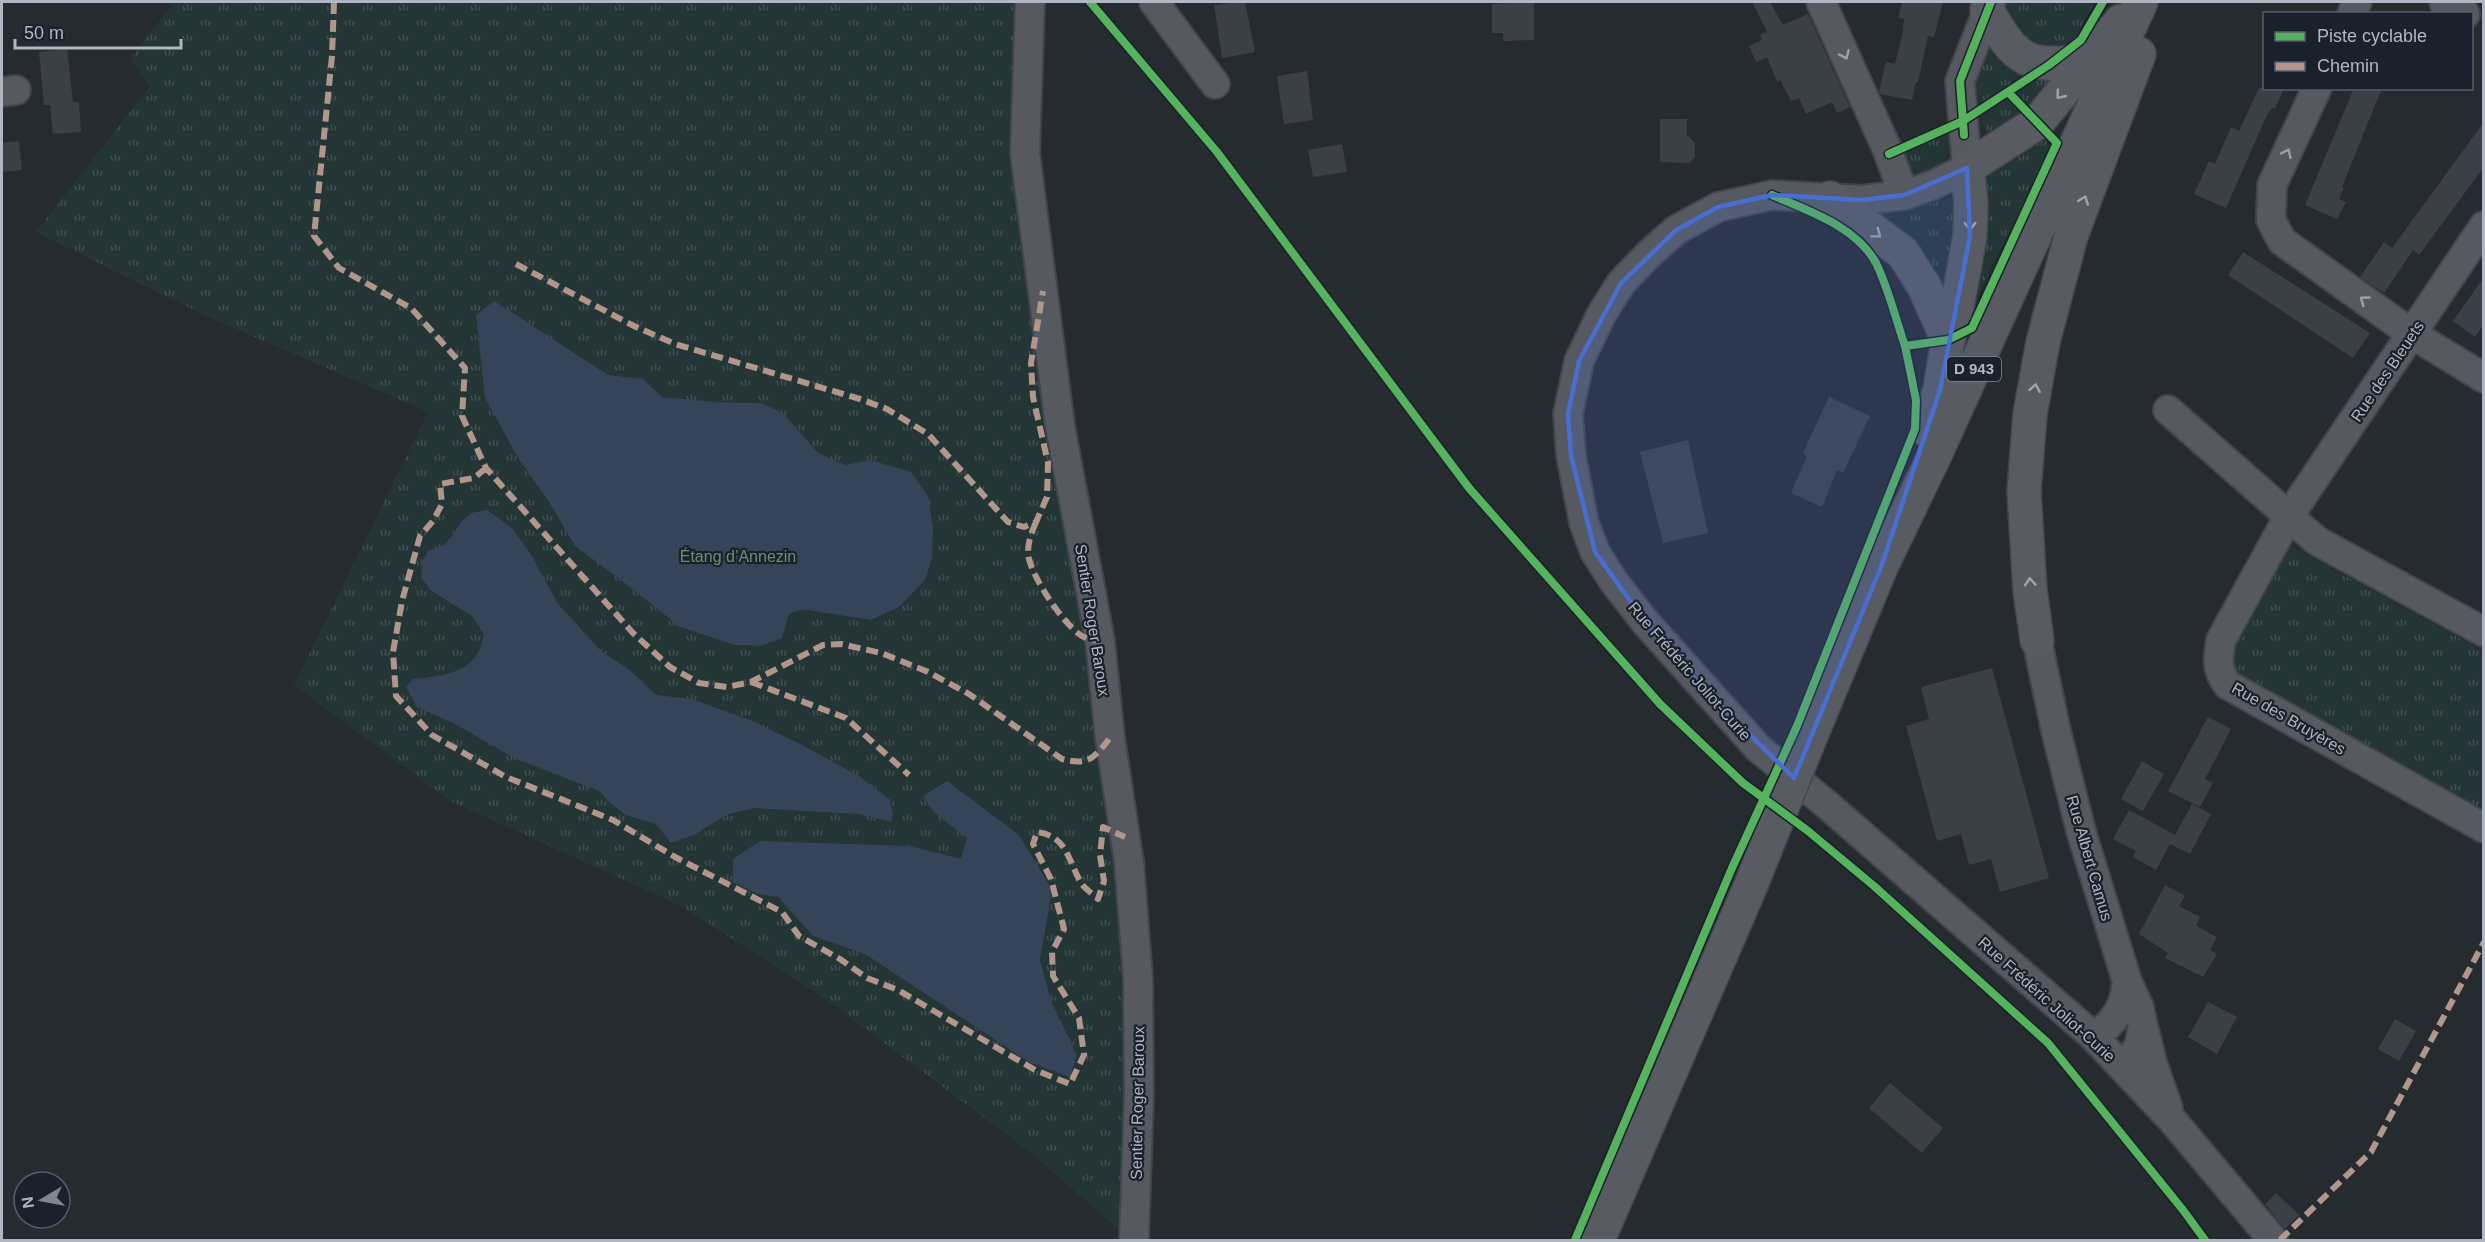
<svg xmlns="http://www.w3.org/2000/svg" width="2485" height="1242" font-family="Arial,sans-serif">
<defs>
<pattern id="grass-tufts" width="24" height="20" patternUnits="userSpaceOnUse" patternTransform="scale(1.5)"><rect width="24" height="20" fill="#243536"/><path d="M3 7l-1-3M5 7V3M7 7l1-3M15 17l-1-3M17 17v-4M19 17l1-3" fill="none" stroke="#415051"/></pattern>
</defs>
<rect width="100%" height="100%" fill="#262b30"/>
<path fill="url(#grass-tufts)" d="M174,2h847l4,151 85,585 24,502h-3l-101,-88 -209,-156 -140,-90 -231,-105 -156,-116 134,-273 -222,-96 -170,-84 114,-146 -20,-27z
M2007,2h87l-20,40 -27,13 -40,-33z
M1992,31l74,42 -28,42 -49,21 -8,-16 -5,-41z
M1950,131c-1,24 -4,35 -27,45l-15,-5 -8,-17z
M2040,132l13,12 -89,179 13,-149z
M1964,193l-15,126 -83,-107 63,-8z
M2290,546l193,105v163l-249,-139 -5,-23z"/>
<path fill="#354458" d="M494,301l114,74 35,4 19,18 53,5 46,1 22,10 35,40 27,12 25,-5 41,12 17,24 5,31 -1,31 -7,22 -26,27 -28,13 -69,-11 -13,5 -7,24 -21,8 -26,-1 -55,-18 -59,-47 -46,-34 -24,-41 -34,-49 -32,-58 -9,-83z
M487,510l25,18 18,25 28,51 44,48 28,18 26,25 36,4 63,23 47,23 57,31 30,23 4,14 -2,9 -33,-8 -103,-6 -27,6 -34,21 -23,8 -15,-19 -30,-9 -15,-11 -12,-13 -85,-33 -59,-34 -38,-17 -11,-20 7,-8c22,-2 53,-5 65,-26 3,-6 4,-13 6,-19l-12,-18 -42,-26 -9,-13 2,-17 5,-9 16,-6 9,-10 8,-13 10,-9z
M947,781l72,54 33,55 -12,70 11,41 26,54 -7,22 -41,-15 -164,-108 -52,-18 -35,-39 -20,-3 -25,-12v-23l27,-18 149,5 52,13 6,-21 -33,-26 -11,-16z"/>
<path fill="#3b4044" d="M1237,2h8l10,50 -33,6 -8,-53z
M1534,2v38l-31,1v-8h-11v-29z
M1752,2h18l13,23 25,-11 42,93 -13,6 -5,-11 -26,12 -7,-16 -8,3 -11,-21 -3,2 -10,-25 -11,5 -7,-16 13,-6 -2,-5 7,-3z
M1902,2h41l-9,35 -6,-1 -10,46h-2l-4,18 -32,-6 -1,-3 7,-29 9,2 8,-33 1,-12 -6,-1z
M67,49l6,53h6l2,30 -28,2 -3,-29h-6l-5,-53z
M1307,71l6,49 -29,4 -7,-48z
M2259,88h25l-9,21 -3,-1 -6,9 -40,91 -32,-14 15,-33 6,3 16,-37 8,4z
M2354,88h28l-40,99 2,1 -5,11 7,3 -9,17 -32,-14z
M1660,119h27v16l8,8v14l-5,6 -30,-1z
M2484,122v45l-65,88 -6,-5 -29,43 -24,-16 24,-35 8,6z
M19,141l3,29 -20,2v-29z
M1342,144l5,28 -34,5 -5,-27z
M2243,252l127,81 -17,25 -125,-83z
M2484,277v47l-9,13 -22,-16z
M1829,397l41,19 -27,57 -6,-3 -15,37 -31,-14 16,-37 -4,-3z
M1688,440l20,93 -45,10 -23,-91z
M1992,668l57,210 -49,14 -9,-33 -22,6 -8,-31 -24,7 -31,-115 23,-7 -8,-32z
M2208,717l23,12 -26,50 8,4 -13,24 -32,-16z
M2142,761l22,13 -21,37 -22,-12z
M2192,804l19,10 -21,40 -20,-10 -14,26 -23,-13 3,-6 -23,-12 16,-29 46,25z
M2165,885l20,11 -6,10 21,11 -4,9 21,11 -7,13 7,4 -14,23 -38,-19 3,-5 -29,-19z
M2208,1002l29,15 -20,37 -29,-17z
M2395,1019l21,12 -17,30 -21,-12z
M1890,1083l53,45 -21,25 -53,-45z
M2276,1193l23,22 -14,14 -20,-25z"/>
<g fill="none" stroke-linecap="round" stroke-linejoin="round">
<g stroke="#42464a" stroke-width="32">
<path id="minor" d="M1030,2l-5,151 35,273 40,215 10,97 19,124 9,117 1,116 -5,145
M1154,2l61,82
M1821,2l66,147 17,46
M1991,2l-31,79 7,87 -34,17 -29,10 -42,5 -90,-5 -54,12 -42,23 -28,25 -27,28 -20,32 -22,46 -11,53 3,42 13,67 11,29 19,30 32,41 112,125 67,55 269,234 79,84 100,119
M2444,2l21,12
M2352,14l5,-12
M2317,88l-45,97 -1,35 11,21 130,93 72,44
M2,92l14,-2
M2484,226l-195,290 -68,124c-3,18 -5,30 7,45l256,143
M2168,410l149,131 167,91
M2037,640l19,91 25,100 46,150 12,26 4,19 -4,20 -15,23
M2143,1026l9,36 16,46
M2094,1037c21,-15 31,-30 33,-56"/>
</g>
<g stroke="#43474d" stroke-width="36">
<path id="major" d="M1987,10c29,52 41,59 100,50
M1830,198l73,55 21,33 24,54
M1927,430l13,-40 8,-50 9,-33 13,-71 1,-34 -4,-34 70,-45 84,-102
M2037,640l-7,-50 -6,-99 6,-77 13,-72 28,-106 68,-182
M1810,738l71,-171 53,-110 207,-455
M1598,1240l153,-355"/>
</g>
<use href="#minor" stroke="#56595f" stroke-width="28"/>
<use href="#major" stroke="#585b61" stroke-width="33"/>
<g stroke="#43474d" stroke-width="36" stroke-linecap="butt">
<path id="major-bridge" d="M1751,885l59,-147"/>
</g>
<use href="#major-bridge" stroke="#585b61" stroke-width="33"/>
<path stroke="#b2968c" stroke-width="6" stroke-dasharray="12 6" stroke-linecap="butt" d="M334,2l-2,54 -18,180 25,32 72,40 54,60 -3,48 24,52 147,165 37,34 29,16 28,4 24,-5 72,-37 18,-1 40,9 45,18 43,23 93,65c27,7 32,-1 48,-21
M516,264l118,62 41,18 185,55 27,10 41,25 80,88 16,5 12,-5 11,-25 1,-34 -15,-66 -2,-34 12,-72
M486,468l-12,10 -34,6 2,20 -9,17 -13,15 -18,65 -9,51 3,44 36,39 74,42 107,43 62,37 107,55 17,24 41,23 27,19 31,12 137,80 35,14 14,-29 -5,-37 -26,-42 -1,-24 12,-23 -13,-50 -18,-35 4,-12c30,4 31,28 44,51 4,6 12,11 17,16l6,-18 -4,-26 3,-28 22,10
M1036,522c-5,12 -10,24 -7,37 5,21 35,66 53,77 5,3 12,4 18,5
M751,682l95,36 63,57
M2280,1240l91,-88 113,-210"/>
<g stroke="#1a212b" stroke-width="11">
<path id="cycleway" d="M1090,2l127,150 252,336 191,216 83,79 65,48 66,55 174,157 135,167 22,30
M1964,135l-4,-54 31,-79
M1889,154l74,-33 86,-56 32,-25 22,-38
M1772,195c36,16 84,31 104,68 12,24 20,57 29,83
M1575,1240l157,-372 65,-142 118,-297 1,-29 -11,-54 43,-6 24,-12 85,-185 -49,-51"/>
</g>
<use href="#cycleway" stroke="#56b35d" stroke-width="8"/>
</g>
<defs><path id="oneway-chevron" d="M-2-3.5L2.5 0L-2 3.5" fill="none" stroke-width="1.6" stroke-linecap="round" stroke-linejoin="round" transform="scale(1.5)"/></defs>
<g stroke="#99a0aa">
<use href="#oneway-chevron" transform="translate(1845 55) rotate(66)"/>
<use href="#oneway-chevron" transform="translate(2287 153) rotate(-65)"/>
<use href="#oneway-chevron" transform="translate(2364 300) rotate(-144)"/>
</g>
<g stroke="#9ea5af">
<use href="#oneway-chevron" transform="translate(2060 95) rotate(129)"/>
<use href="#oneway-chevron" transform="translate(2084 200) rotate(-69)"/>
<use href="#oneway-chevron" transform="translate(1970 226) rotate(91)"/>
<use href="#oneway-chevron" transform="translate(1877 234) rotate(37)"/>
<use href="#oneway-chevron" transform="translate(2035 388) rotate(-80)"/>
<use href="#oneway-chevron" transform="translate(2030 582) rotate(-94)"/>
</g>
<path fill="#496ed2" fill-opacity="0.2" stroke="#496ed2" stroke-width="4.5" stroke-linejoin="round" d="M1967,168l3,68 -30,154 -59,177 -87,211 -90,-88 -58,-67 -51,-71 -24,-96 -3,-42 11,-53 42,-78 55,-53 42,-23 54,-12 90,5 42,-5z"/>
<g text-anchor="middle" stroke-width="4.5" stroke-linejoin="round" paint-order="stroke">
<rect fill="#1a212b" stroke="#828a95" stroke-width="1.5" x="1947" y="357" width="54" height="24" rx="4.5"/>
<g font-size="15" font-weight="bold" fill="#afb7c3">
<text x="1974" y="374">D 943</text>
</g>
<g font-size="16" fill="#afb7c3" stroke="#1a212b">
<text transform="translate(2387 371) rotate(-56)" y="6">Rue des Bleuets</text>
<text transform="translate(1093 620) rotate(81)" y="6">Sentier Roger Baroux</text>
<text transform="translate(1690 671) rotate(49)" y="6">Rue Frédéric Joliot-Curie</text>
<text transform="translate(2289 718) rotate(30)" y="6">Rue des Bruyères</text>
<text transform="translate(2090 858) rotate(74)" y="6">Rue Albert Camus</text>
<text transform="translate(2047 999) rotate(42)" y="6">Rue Frédéric Joliot-Curie</text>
<text transform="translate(1137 1103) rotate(-89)" y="6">Sentier Roger Baroux</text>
</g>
<g font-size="16" fill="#699171" stroke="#1a212b">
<text x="738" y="562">Étang d’Annezin</text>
</g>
</g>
<rect width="2485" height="1242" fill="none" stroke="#afb7c3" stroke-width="6"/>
<rect x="2263" y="12" width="210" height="78" fill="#1a212b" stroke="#565d68" stroke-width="1.5"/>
<rect x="2275" y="32" width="30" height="9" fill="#56b35d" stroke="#565d68" stroke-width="1.5"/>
<text x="2317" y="42" font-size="18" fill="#afb7c3">Piste cyclable</text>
<rect x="2275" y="62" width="30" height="9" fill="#b2968c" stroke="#565d68" stroke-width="1.5"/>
<text x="2317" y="72" font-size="18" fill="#afb7c3">Chemin</text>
<g transform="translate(42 1200) rotate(260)"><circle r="28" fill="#1a212b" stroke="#565d68" stroke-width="1.5"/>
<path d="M0-4.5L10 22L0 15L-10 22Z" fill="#7f8690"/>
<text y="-9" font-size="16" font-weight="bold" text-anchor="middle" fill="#afb7c3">N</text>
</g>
<path d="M15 39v9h166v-9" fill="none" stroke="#afb7c3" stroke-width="3"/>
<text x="24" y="39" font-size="18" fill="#afb7c3" stroke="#1a212b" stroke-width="4.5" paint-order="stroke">50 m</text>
</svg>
